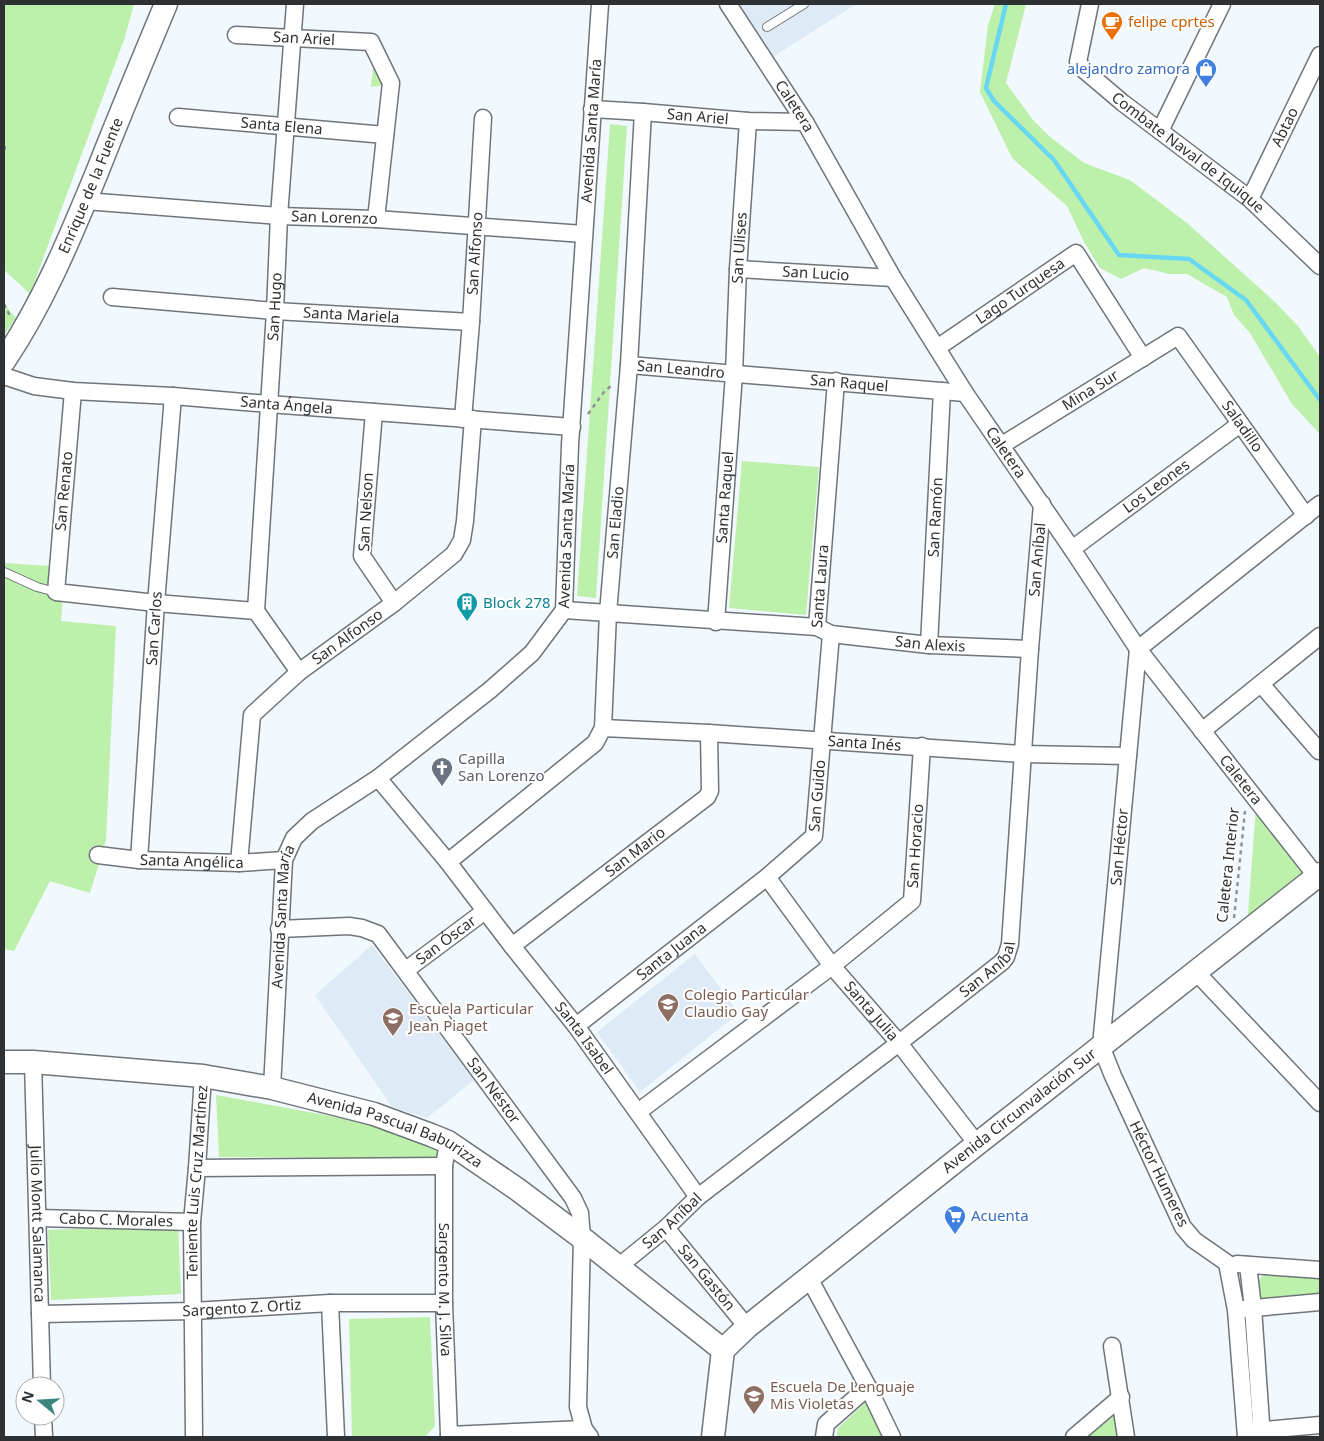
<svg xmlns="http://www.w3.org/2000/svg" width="1324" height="1441" font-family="'Noto Sans',sans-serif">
<rect width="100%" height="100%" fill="#f1f8fe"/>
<path fill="#deebf7" d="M738,4h118l-83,53z
M372,945l102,135 -47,38 -35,-11 -77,-112z
M695,954l44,59 -99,79 -43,-60z"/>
<path fill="#bdf0ab" d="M4,4h130l-9,33 -95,257 -26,-24z
M995,4h31l-20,79 27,37 16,16 35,27 46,17 57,43 88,79 23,24 22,31v77l-28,-30 -42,-71 -16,-18 -7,-18 -40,-23h-17l-26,-6 -23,11 -21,-11 -16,-26 -17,-36 -55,-48 -32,-66 8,-67z
M374,59l12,26 -15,2z
M610,124l17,2 -31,472 -19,-2z
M4,304l12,14 -12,17z
M742,461l77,6 -13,148 -77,-7z
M4,563l61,4 -4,54 55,5 -10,214 -16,53 -40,-12 -36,70 -10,-2z
M1256,806l53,73 -62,48z
M216,1095l153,28 71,23 2,13 -223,-2z
M178,1225l3,69 -130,6 -3,-70z
M1265,1272l55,5v18l-56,6 -5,-4c-3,-11 -2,-16 6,-25z
M430,1317l5,109 -10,11h-73l-3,-118z
M867,1401l18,36h-48l1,-9z
M1117,1410l4,27h-37z"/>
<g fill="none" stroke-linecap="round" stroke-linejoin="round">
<path stroke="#68d7f3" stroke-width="4.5" d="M1006,4l-20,84 8,13 60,59 65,95 70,4 57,41 74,100"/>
<g stroke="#6f757a" stroke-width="10">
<path id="lane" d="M767,27l37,-23
M4,572l33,15 19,5"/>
</g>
<g stroke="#6f757a" stroke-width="19">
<g id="street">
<path id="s1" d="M728,4l77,118 88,156 72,115 107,156 66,100 179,228"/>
<path id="s2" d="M1090,4l-12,58 6,8 39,33 127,96 70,67"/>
<path id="s3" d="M236,35l135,7 20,41 -15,136"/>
<path id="s4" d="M592,109l51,3 105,9 57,1"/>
<path id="s5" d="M178,117l207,18"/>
<path d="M1160,131l62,-127"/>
<path id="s6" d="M1250,199l70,-144"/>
<path id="s7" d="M85,201l194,15 97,3 207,15"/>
<path id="s8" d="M738,269l155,9"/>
<path id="s9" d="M112,297l163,14 196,11"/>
<path id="s10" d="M937,348l139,-95 67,105"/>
<path id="s11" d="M629,365l336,28"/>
<path id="s12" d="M4,376l30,10 39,5 100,5 96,8 303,23"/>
<path d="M73,391l-17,201 100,11 100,8"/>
<path d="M374,412l-12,144 32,47"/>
<path id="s13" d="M463,419l8,-97 12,-204"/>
<path id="s14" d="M1002,445l176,-109 128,180"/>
<path id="s15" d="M1072,549l168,-125"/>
<path id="s16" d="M564,610l253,17 14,7 98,11 101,4"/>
<path id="s17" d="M256,611l19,-300 4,-95 16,-212"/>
<path d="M256,611l43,61"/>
<path id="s18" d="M716,622l18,-248 4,-105 10,-148"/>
<path id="s19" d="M817,627l19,-246"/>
<path id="s20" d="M929,645l13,-254"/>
<path d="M1261,684l58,67"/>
<path id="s21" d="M603,728l106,5 314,21 105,2"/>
<path d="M1202,731l118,-95"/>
<path id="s22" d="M378,778l70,84 64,84 64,80 122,171"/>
<path id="s23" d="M98,855l41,5 100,3 45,-3"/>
<path id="s24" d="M139,860l17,-257 17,-207"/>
<path id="s25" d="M448,862l147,-119 8,-15 5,-115 21,-248 14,-253"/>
<path id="s26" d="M239,863l13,-148 47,-43 95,-69 60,-49 8,-14 3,-19 8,-102"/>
<path id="s27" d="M767,877l65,89 67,77 78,101"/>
<path id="s28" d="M279,929l70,-3 13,2 16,6 195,264 7,15 2,25 -4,169 6,22 6,8"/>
<path id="s29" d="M512,946l195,-149 3,-6 -1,-58"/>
<path id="s30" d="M406,970l79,-59"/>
<path d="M1196,972l124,131"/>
<path id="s31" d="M576,1026l191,-149 47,-41 17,-202"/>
<path id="s32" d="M33,1062l9,324"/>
<path id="s33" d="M272,1088l12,-228 10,-22 18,-17 66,-43 112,-88 42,-37 32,-43 6,-165 30,-441"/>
<path id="s34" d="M638,1112l194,-146 80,-65 10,-155"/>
<path id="s35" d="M448,1142l-4,24v137l5,132"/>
<path d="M197,1168l247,-2"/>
<path id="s36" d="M38,1218l154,4"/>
<path id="s37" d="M666,1228l81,99"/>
<path d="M1237,1264l83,6"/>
<path d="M1248,1265l5,43 9,129"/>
<path id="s38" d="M618,1267l48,-39 32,-31 201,-154 103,-81 4,-5 4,-13 20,-295 12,-145"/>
<path d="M809,1278l59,109 24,50"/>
<path d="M330,1303l6,134"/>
<path d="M1243,1309l77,-7"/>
<path id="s39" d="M40,1314l153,-3 137,-8h114"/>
<path d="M1112,1346l14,91"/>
<path d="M43,1416l1,21"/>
<path d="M1253,1431l67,-6"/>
<path d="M449,1435l135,-6"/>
<path id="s40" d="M194,1437l-2,-215 5,-54 6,-92"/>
<path d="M824,1437l2,-13 42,-37"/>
<path d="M1074,1437l47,-40"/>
<path id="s41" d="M1246,1437l-10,-127 -9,-47 -33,-23 -11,-13 -70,-151 -12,-30 37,-397 182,-145"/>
</g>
</g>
<g stroke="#6f757a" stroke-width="25">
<g id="secondary">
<path id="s42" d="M4,361c40,-59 67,-126 94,-191 22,-56 45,-111 68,-166"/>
<path id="s43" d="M4,1062h29l170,14 69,12 102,26 57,21 17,7 69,47 65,49 141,112"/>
<path id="s44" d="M723,1350l24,-23 230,-183 343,-270"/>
<path d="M713,1437l10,-87"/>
</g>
</g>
<path stroke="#8f9498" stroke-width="2.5" stroke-dasharray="4 4" stroke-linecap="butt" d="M4,147h1l-1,4
M4,304l6,12
M588,414l16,-22 8,-7
M1234,918l11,-107"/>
<use href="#lane" stroke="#fff" stroke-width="8"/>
<use href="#street" stroke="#fff" stroke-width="16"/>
<use href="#secondary" stroke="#fff" stroke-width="22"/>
</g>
<defs>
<g id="cafe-pin" transform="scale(1.125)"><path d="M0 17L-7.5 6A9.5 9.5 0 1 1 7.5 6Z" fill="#e8710a" stroke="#fff"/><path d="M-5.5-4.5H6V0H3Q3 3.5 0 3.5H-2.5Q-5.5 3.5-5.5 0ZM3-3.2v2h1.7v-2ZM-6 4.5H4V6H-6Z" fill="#fff"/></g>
<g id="shop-pin" transform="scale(1.125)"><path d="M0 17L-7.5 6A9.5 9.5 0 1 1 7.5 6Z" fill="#3f7fe0" stroke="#fff"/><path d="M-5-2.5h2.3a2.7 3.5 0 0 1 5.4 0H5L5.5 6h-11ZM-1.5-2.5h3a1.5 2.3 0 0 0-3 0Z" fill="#fff"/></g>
<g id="building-pin" transform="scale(1.125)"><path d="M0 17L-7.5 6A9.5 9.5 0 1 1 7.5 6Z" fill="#0f9aa8" stroke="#fff"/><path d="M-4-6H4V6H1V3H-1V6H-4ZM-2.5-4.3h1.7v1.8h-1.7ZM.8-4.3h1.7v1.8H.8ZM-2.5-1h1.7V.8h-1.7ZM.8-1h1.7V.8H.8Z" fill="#fff"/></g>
<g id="church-pin" transform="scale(1.125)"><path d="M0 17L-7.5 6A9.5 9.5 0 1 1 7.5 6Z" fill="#6b7280" stroke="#fff"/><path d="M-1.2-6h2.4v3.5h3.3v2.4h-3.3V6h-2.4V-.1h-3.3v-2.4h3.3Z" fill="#fff"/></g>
<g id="school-pin" transform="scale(1.125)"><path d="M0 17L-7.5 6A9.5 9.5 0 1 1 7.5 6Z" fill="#8d6e63" stroke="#fff"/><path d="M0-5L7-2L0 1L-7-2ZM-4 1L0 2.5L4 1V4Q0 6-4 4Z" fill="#fff"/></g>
<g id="supermarket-pin" transform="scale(1.125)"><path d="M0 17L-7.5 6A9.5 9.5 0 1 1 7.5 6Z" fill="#3f7fe0" stroke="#fff"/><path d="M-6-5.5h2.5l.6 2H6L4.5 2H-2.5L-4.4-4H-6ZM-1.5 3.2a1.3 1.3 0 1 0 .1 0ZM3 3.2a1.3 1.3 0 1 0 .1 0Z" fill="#fff"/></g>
</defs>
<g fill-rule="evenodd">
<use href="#cafe-pin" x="1112" y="22"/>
<use href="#shop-pin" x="1206" y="69"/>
<use href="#building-pin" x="467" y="603"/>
<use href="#church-pin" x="442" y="768"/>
<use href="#school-pin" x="668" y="1004"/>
<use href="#school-pin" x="393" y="1018"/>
<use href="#supermarket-pin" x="955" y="1216"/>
<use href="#school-pin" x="754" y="1396"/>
</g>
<g text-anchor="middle" stroke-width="4" stroke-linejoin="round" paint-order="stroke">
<g font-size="15" fill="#c56008" stroke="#fff" text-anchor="start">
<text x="1128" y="27">felipe cprtes</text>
</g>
<g font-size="15" fill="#2e3133" stroke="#fff">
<text dy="5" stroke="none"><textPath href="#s3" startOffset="68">San Ariel</textPath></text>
<text dy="5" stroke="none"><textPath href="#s1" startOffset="122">Caletera</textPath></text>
<text dy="5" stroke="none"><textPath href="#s4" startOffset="106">San Ariel</textPath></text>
<text dy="5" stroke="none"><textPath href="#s5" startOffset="104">Santa Elena</textPath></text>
<text dy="5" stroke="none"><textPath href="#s6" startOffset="80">Abtao</textPath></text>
<text dy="5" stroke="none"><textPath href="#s33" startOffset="1088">Avenida Santa María</textPath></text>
<text dy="5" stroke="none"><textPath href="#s2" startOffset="202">Combate Naval de Iquique</textPath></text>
<text dy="5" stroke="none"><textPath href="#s42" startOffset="196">Enrique de la Fuente</textPath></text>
<text dy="5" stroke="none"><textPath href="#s7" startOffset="250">San Lorenzo</textPath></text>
<text dy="5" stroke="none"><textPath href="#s18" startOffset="375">San Ulises</textPath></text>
<text dy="5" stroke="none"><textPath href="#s13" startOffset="166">San Alfonso</textPath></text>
<text dy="5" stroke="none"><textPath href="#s8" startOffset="78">San Lucio</textPath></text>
<text dy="5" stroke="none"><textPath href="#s10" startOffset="101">Lago Turquesa</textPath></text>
<text dy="5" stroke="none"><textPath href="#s17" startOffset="305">San Hugo</textPath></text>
<text dy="5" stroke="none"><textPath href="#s9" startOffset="240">Santa Mariela</textPath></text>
<text dy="5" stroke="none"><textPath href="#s11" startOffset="52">San Leandro</textPath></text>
<text dy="5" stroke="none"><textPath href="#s11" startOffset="221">San Raquel</textPath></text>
<text dy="5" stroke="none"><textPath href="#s14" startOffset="104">Mina Sur</textPath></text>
<text dy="5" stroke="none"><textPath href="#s12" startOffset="285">Santa Ángela</textPath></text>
<text dy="5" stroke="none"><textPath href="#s14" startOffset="318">Saladillo</textPath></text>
<text dy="5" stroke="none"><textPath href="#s1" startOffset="528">Caletera</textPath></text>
<text dy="5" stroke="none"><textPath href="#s15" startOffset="105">Los Leones</textPath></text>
<text transform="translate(64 491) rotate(-85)" y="5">San Renato</text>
<text dy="5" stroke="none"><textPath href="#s18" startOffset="125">Santa Raquel</textPath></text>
<text transform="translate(366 512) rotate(-87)" y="5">San Nelson</text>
<text dy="5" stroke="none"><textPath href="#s20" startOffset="128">San Ramón</textPath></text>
<text dy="5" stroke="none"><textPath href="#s25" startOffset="412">San Eladio</textPath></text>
<text dy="5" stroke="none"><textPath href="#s33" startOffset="682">Avenida Santa María</textPath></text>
<text dy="5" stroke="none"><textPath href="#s38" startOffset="896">San Aníbal</textPath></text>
<text dy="5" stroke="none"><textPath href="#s19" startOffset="41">Santa Laura</textPath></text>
<text dy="5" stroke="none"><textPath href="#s24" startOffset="232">San Carlos</textPath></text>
<text dy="5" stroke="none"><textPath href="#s26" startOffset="272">San Alfonso</textPath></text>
<text dy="5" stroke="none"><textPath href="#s16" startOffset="369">San Alexis</textPath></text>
<text dy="5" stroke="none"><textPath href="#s21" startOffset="262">Santa Inés</textPath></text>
<text dy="5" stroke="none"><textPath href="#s1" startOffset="931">Caletera</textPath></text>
<text dy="5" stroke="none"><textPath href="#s31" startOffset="345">San Guido</textPath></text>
<text dy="5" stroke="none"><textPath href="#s34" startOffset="401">San Horacio</textPath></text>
<text dy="5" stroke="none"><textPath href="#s41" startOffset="631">San Héctor</textPath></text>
<text dy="5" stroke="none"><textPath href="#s29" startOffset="155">San Mario</textPath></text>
<text dy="5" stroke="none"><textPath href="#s23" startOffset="94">Santa Angélica</textPath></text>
<text transform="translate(1228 865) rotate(-84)" y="5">Caletera Interior</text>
<text dy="5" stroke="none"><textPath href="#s33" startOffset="172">Avenida Santa María</textPath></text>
<text dy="5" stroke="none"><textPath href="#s30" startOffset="50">San Óscar</textPath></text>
<text dy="5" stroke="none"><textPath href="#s31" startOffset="121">Santa Juana</textPath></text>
<text dy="5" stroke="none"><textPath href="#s38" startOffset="476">San Aníbal</textPath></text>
<text dy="5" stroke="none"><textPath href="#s27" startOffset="170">Santa Julia</textPath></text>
<text dy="5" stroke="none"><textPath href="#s22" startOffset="332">Santa Isabel</textPath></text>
<text dy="5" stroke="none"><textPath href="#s28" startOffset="295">San Néstor</textPath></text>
<text dy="5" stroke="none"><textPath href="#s44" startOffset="381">Avenida Circunvalación Sur</textPath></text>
<text dy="5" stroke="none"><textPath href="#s43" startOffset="400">Avenida Pascual Baburizza</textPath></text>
<text transform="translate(1159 1174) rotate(64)" y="5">Héctor Humeres</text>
<text dy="5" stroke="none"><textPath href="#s40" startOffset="255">Teniente Luis Cruz Martínez</textPath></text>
<text dy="5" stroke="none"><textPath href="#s36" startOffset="78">Cabo C. Morales</textPath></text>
<text dy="5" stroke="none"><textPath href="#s38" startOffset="71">San Aníbal</textPath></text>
<text dy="5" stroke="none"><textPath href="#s32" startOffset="162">Julio Montt Salamanca</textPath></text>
<text dy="5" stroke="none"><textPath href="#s37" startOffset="64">San Gastón</textPath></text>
<text dy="5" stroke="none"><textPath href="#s35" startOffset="148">Sargento M. J. Silva</textPath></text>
<text dy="5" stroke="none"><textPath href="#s39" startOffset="202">Sargento Z. Ortiz</textPath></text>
</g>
<g font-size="15" fill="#366cbe" stroke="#fff" text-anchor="end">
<text x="1190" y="74">alejandro zamora</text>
<text x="971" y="1221" text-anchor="start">Acuenta</text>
</g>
<g font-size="15" fill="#0d838f" stroke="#fff" text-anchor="start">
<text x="483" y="608">Block 278</text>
</g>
<g font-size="15" fill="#5b616d" stroke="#fff" text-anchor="start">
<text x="458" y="764">Capilla<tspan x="458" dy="17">San Lorenzo</tspan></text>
</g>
<g font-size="15" fill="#785e54" stroke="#fff" text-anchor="start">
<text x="684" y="1000">Colegio Particular<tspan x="684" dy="17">Claudio Gay</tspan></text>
<text x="409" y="1014">Escuela Particular<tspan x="409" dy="17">Jean Piaget</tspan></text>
<text x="770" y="1392">Escuela De Lenguaje<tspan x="770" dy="17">Mis Violetas</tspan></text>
</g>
</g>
<rect width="1324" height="1441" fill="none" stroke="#2e3133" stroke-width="10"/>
<g transform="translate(40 1401) rotate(288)"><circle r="24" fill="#ffffff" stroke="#abadad"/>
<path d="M0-4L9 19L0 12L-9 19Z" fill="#3e847e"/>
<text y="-8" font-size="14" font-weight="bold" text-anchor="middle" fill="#2e3133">N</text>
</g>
</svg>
